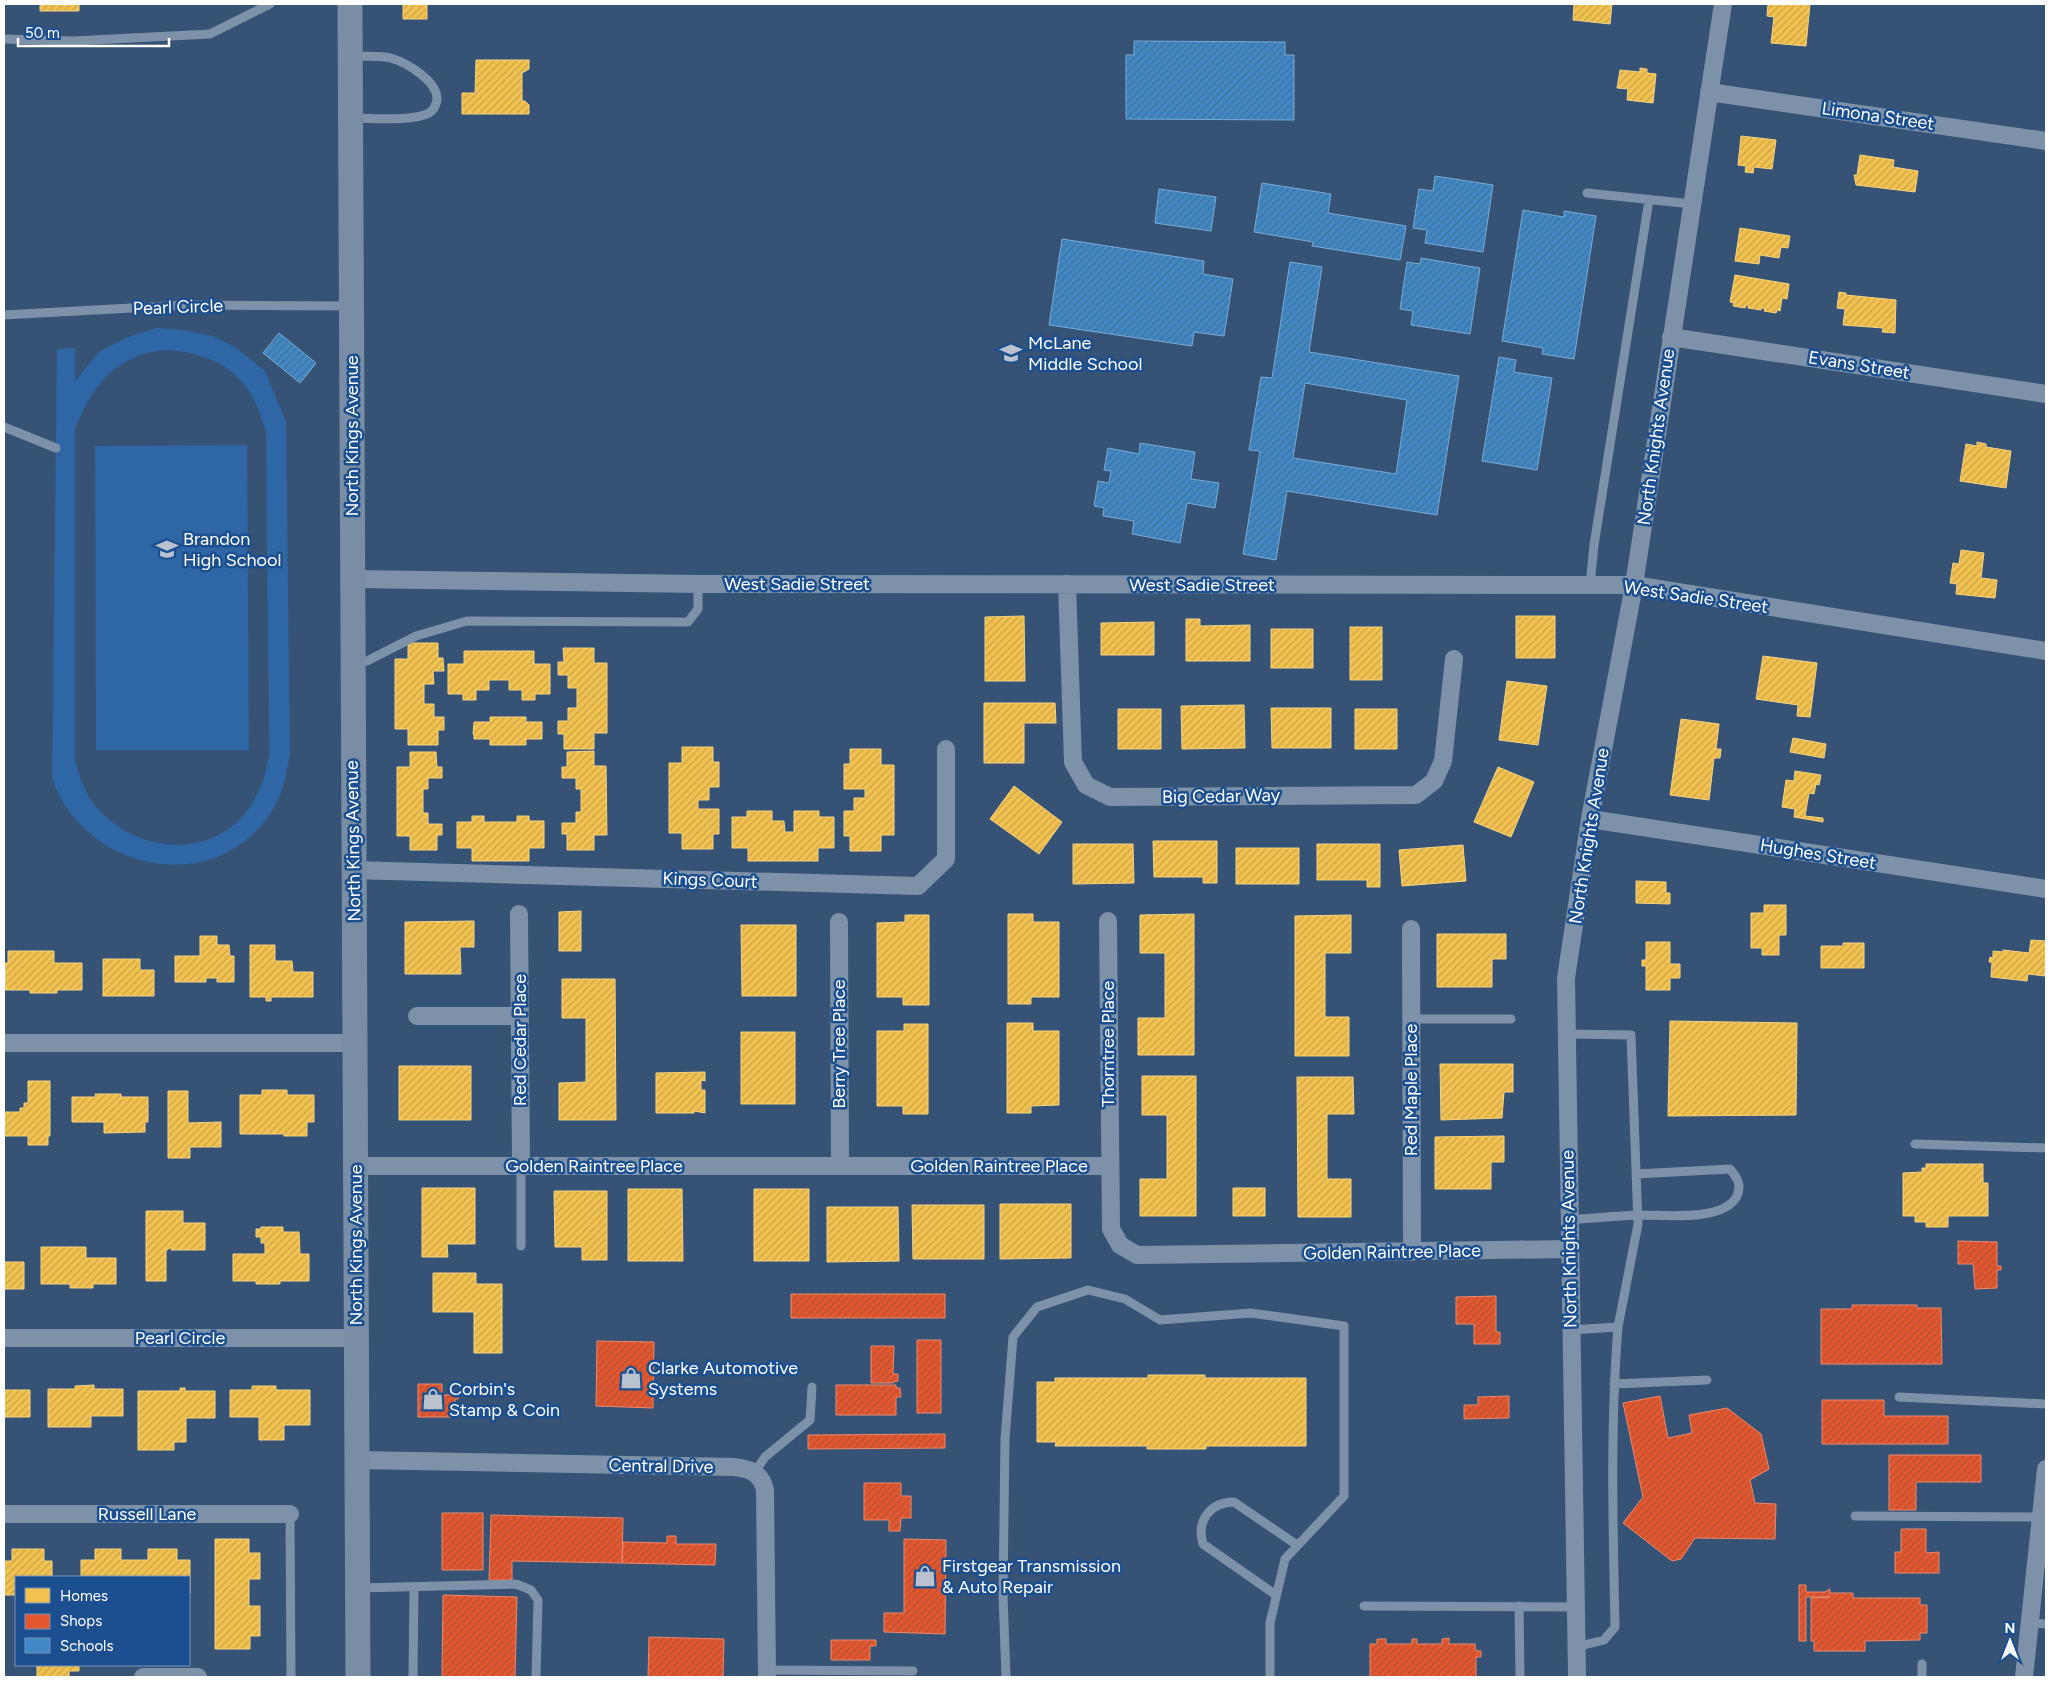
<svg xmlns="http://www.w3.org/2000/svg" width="2050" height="1681" font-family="Figtree,sans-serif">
<defs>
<pattern id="homes-hatch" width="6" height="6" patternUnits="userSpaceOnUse" patternTransform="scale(1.25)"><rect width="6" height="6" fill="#f2c14e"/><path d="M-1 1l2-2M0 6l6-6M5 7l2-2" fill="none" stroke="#c8a44e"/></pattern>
<pattern id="shops-hatch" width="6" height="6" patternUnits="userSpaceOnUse" patternTransform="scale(1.25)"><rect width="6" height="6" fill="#e4572e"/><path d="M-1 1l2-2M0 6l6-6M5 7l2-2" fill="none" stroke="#af5338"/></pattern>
<pattern id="schools-hatch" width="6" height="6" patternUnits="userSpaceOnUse" patternTransform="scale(1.25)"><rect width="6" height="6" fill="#3f88c5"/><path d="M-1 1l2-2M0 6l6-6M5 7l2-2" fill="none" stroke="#447095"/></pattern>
</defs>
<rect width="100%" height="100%" fill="#365274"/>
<path fill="#2f66a5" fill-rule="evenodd" d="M156,328l26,2 31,6 22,11 30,24 21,51 4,331c-3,18 -6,35 -14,51 -52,96 -190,71 -224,-25l5,-430 18,-1v33l25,-30 28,-14zM163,350c57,2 90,28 103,83l3,322c-3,21 -12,46 -27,62 -40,43 -108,33 -145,-9 -12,-13 -17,-31 -22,-48v-331c18,-44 39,-72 88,-79z
M247,445l2,305h-153l-1,-304z"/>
<path fill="url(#homes-hatch)" stroke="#f6d483" d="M40,4h39v7h-39z
M403,4h24v15h-24z
M1574,4h38l-2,20 -37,-4z
M1768,4h42l-4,42 -35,-3 3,-26 -7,-1z
M476,60h53v9l-7,4v28h3l4,4v9h-67v-21h13z
M1640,68l7,1v4l9,1 -3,29 -26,-3 1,-11 -11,-1 3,-18 20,2z
M1741,136l35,4 -4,29 -18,-2 -1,6 -8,-1 1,-6 -8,-1z
M1860,155l34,5 -1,7 25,4 -3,21 -59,-7 -2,-10h3z
M1740,228l50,8 -2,12 -7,-1 -2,11 -19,-3 -1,9 -24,-3z
M1735,275l54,9 -2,15 -5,-1 -2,13 -3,-1 -1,3 -12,-2 1,-3h-3l-1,2 -13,-2v-3h-2l-1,3 -12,-2 1,-3 -4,-1z
M1839,292l7,1v2l50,5 -1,33 -13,-1 1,-4 -40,-3 2,-16 -8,-1z
M1977,442l9,2v3l25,4 -5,37 -46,-7 6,-37 11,2z
M1961,550l23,3 -3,25 16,2 -2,18 -39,-4 1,-10 -7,-1 3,-20 6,1z
M1024,616l1,65h-40v-64z
M1516,616h39v42h-39z
M1186,619h14v7l50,-1v36h-64z
M1154,622v33h-53v-32z
M1350,627h32v53h-32z
M1271,629h42v39h-42z
M408,643h30v15h5l1,13h-11l1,13h-10v20h10v13h10v13h-6v15h-30v-16h-13v-70h13z
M563,648h31v15h13v70h-13v16h-30v-15h-6v-13h10v-13h9v-20h-9v-13h-10v-13h6z
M464,651h70v13h16v30h-15v6h-13v-10h-13v-10h-20v10h-13v10h-13v-6h-15v-30h16z
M1763,656l54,7 -7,54 -13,-1 1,-11 -42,-6z
M1507,681l40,5 -9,59 -39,-5z
M984,703h71l1,20h-32v40h-40z
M1244,705l1,43 -63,1 -1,-43z
M1271,708h60v40h-59z
M1118,709h43v40h-43z
M1355,709h42v40h-42z
M490,717h36v5h16v17h-16v6h-36v-6h-16v-5h-1l1,-12h16z
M1681,719l38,5 -3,25h5l-1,9h-6l-5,42 -39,-5z
M1793,738l33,6 -2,14 -34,-6z
M682,747h31v15h6v25h-10v13h-11v9h21v25h-6v15h-31v-16h-13v-70h13z
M850,749h31v16h13v70h-13v16h-31v-15h-6v-25h10v-13h11v-9h-21v-25h6z
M594,751v15h12l1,69h-13v15h-27v-16h-5v-11h14v-11h5v-23h-5v-11h-14v-11h5v-15z
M410,752h26l1,15h5v11h-14v11h-5v24h5v11h14v11h-5v15h-27v-14h-13v-69h13z
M1498,767l36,15 -23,55 -37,-15z
M1795,771l26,4 -2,10 -3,-1 -2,10 -5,-1 -4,23 18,2v4l-29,-5 1,-8 -13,-2 4,-27 8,1z
M1014,786l48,36 -23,32 -49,-35z
M747,811h25v10h12l1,11h9v-21h25v6h15v31h-16v13h-70v-13h-16v-31h15z
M472,816h12v6h33v-6h12v5h15v27h-15v13h-57v-13h-15v-26h15z
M1153,841h64v42h-14v-6h-49z
M1073,844h60l1,39 -61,1z
M1317,844h63v43h-13v-7h-50z
M1463,845l3,36 -64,5 -3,-36z
M1236,848h63v36h-63z
M1636,881l30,1v11h4v11l-34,-1z
M1764,905h22v30h-7v20h-17v-7h-11v-35h13z
M581,911v40h-22v-39z
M1008,914h25v8h26v75h-28v7h-23z
M1194,914v141h-56v-37h27v-65h-25v-38z
M905,915h24v90h-26v-8h-26v-74l28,-1z
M1351,915v38h-26v64h24v39h-54v-140z
M474,921v26h-14l1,27h-56v-52z
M741,925h55v71h-54z
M1437,934h69v25h-14v28h-55z
M200,936h17v9h12l1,11h4v26h-17v-4h-11v4h-31v-26h25z
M2031,940l15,1 -1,35 -17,-2 -1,7 -36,-4 1,-15h-3l1,-5 3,1v-7l10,1v-2l26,3z
M1646,942h24v22h10v14h-10v12h-24v-24h-4v-6h4z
M1843,943h21v25h-43v-22h22z
M250,945h25v16h17l1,11h20v25h-42v4h-5v-4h-16z
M8,951h46v12h28v27h-25v3h-27v-3h-25v-27h3z
M103,959h37v11h14v26h-51z
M562,979h53l1,141h-57v-37l27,-1v-64h-24z
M1670,1021l127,2 -1,92 -128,1z
M1007,1023h26v8h26v74l-28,1v7h-24z
M904,1024h24v90h-25v-8h-26v-75h27z
M741,1032h54v72h-54z
M1440,1064h73v28h-9l-2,26 -61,2z
M399,1066h72v54h-72z
M705,1072v9l-4,-1v10h4v23l-11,-2v2h-38v-40z
M1142,1076h54v140h-56v-37h27v-64h-25z
M1297,1077h56l1,37h-27v65h24v38h-53z
M28,1081h22v55h-2v9h-20v-9h-24v-24h16v-4h4v-5h4z
M262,1090h25v5h27v27h-7v14h-23v-2h-44v-39h22z
M168,1091h20v32l33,-1v25h-31v11h-22z
M95,1094h26v3h27v25h-3v10l-41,1v-11h-32v-25h24z
M1504,1136v26h-13v27h-56v-52z
M1926,1164h57v19h5v33h-40v11h-22v-5h-11v-6h-12v-43l19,-1v-4h4z
M422,1188h53v56h-28l1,13h-26z
M1233,1188h32v28h-32z
M628,1189h54l1,72h-55z
M754,1189h55v72h-55z
M554,1191h53v69h-25v-13h-27z
M1000,1204h71v54l-71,1z
M912,1205h72v54h-71z
M827,1207h71l1,54 -72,1z
M146,1211h37v12h22v27h-34v-3l-5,4v30h-20z
M261,1227h22v5h16l1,22h9v27h-29v3h-24v-3h-23v-27h32v-11h-4v-6h-5v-8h5z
M41,1247h45v11h30v26h-23v4h-23v-4h-29z
M4,1262h20v27h-20z
M433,1273h43v11h26v69h-28v-41h-41z
M1148,1375h57v3h101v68h-100v3h-59v-3h-92l1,-4h-19v-60h18v-4h93z
M94,1385v4h29v27h-32v11h-43v-38h27v-3z
M252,1386h24v4h34v35h-26v15h-25v-23h-29v-27h22z
M180,1388h5v3h30v27h-29v24h-12v8h-36v-59h42z
M4,1390h26v27h-26z
M215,1539h34v14h11v26h-11v27h11v30h-10v13h-35z
M12,1549h32v12h8v16h-36v18h-12v-34h8z
M95,1549h26v11h27v-11h29v11h13v34h-1v-17h-108v-17h14z
M37,1665h42v6h-10v6h-32z"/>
<path fill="url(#shops-hatch)" stroke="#ec896d" d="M1958,1241l39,1v24h4v4h-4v18l-22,1 -2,-25h-15z
M791,1294h154v24h-154z
M1496,1296v36h4v12h-26v-20h-18v-27z
M1852,1305h65v3h24l1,56h-121v-55h31z
M917,1340h24v73h-24z
M597,1341l57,1 -1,66 -57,-2z
M871,1346h23l-1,28h5v7l-5,1v1h-22z
M418,1384h24v11h16v4h-3v18h-37z
M836,1385h60v3h4l1,9h-5v18h-60z
M1509,1396v22l-45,1v-14h14v-8z
M1660,1396l8,42 24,-5 -3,-18 38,-7 34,26 8,35 -19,11 5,23 21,1 -1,35 -80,-1 -14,21 -9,2 -49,-38 20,-26 -20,-94z
M1822,1400h62v16h64v28h-126z
M945,1434v14l-137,1v-14z
M1889,1455h92v27h-65v28h-27z
M864,1483h37v13h10v22h-10l-1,13h-11v-11h-25z
M442,1513h41v57h-41z
M491,1515l132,3 -1,45 -110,-2v19h-23z
M1901,1529h25v24l13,-1v21h-44v-21h6z
M667,1536h9v8h40l-1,21 -93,-2 1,-21 44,1z
M904,1539l42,1 -1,94 -61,-2v-19h20z
M1799,1585h7v7h19l5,-3v4h23v5h67v7h7v28h-7v7l-55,1v10h-51v-10h-3v-43l19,-1h-24v44h-7z
M443,1595l74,2 -2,80h-73z
M649,1637l75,2 -1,38h-75z
M1449,1638v6h26l1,7h5v6h-5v20h-106v-33h7v-5h9v5h26v-5h5v5h25v-5z
M831,1640h45v6h-6v14h-39z"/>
<path fill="url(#schools-hatch)" stroke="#79acd6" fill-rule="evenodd" d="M1134,41l151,1v13h9v65l-168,-1v-64h8z
M1435,176l58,9 -10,67 -58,-9 2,-13 -14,-2 6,-39 14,2z
M1262,183l69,11 -3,19 78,13 -6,34 -88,-14 1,-4 -59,-10z
M1159,189l57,8 -5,34 -56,-8z
M1523,210l41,7v-6l32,5 -22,143 -32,-5 1,-6 -41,-7z
M1062,239l142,22 -1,13 30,5 -9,57 -30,-4 -2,14 -143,-21z
M1421,258l59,10 -10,66 -59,-9 2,-14 -13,-2 7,-47 13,2z
M1290,262l32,5 -13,85 150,24 -22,139 -150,-24 -11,69 -33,-6 17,-103 -11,-1 12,-73 11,1zM1305,383l102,17 -11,74 -103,-16z
M279,333l37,30 -16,20 -37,-30z
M1499,357l17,3 -2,12 38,6 -15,92 -55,-9z
M1140,443l55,9 -4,27 28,4 -4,25 -28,-5 -7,40 -48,-9 2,-13 -31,-5 1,-8 -10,-2 4,-25 11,2 2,-12 -7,-1 4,-22 31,6z"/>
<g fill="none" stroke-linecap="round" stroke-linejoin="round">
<path stroke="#7d92a8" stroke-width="9" d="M4,39l69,2 137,-7 60,-30
M352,56c13,1 27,-1 39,2 16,5 47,23 46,42 -1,5 -3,10 -8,13 -17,9 -55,5 -76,5
M1587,193l105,11
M4,315l182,-10 163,1
M4,427l52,21
M1590,585l4,-40 55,-345
M355,661h12l49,-25 51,-15 221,1 10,-13v-25
M1411,1019h100
M1567,1034l64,1 7,189 -20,103 -47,3
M1915,1144l131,4
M521,1166v80
M1569,1220c23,-2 47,-4 70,-5 25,0 85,7 98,-19 5,-12 0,-18 -7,-27l-94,5
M1614,1384l93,-4
M1899,1397l147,7
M755,1472l10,-15 45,-37 2,-33
M290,1514l1,163
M1855,1516l186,1
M359,1588l157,-4 15,6 7,10 -2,77
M1276,1595l-73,-51c-7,-23 7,-42 31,-42l63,43
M1364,1606l211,1
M1519,1606l1,71
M2030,1623l16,1
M1576,1647l28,-7 11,-13c-2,-100 -5,-200 3,-300
M1922,1664v13
M767,1670l146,1
M413,1677l1,-90
M1006,1677l-3,-82 2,-156 8,-102 24,-30 51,-17 37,9 35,21 91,-7 93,13v170l-59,63 -15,64v54"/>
<path stroke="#7d92a8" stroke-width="18" d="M1709,92l337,49
M1671,337l375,57
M352,579l346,5 936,1 412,66
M1067,584l6,178 13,23 24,12 306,-2 18,-14 9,-20 11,-102
M1590,819l456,70
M353,870l565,16 28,-27v-110
M519,914l2,252
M1108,921l3,308 9,16 17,10 433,-6
M839,922l1,244
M1411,929l1,323
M417,1016h103
M4,1043h352
M356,1166h753
M4,1338h353
M357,1460l377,7c17,2 27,6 31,23l2,187
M4,1514h286
M143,1677h55
M1577,1677l-11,-699 24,-159 44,-234 89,-581
M2024,1677l22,-208"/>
<path stroke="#798da4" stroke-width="25" d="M350,4l8,1673"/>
</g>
<defs>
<g id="school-bare" transform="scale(1.725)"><path d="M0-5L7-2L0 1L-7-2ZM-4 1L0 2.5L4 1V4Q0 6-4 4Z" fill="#b9c2ce" stroke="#1b4f8f" stroke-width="2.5" paint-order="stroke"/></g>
<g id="shop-bare" transform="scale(1.725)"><path d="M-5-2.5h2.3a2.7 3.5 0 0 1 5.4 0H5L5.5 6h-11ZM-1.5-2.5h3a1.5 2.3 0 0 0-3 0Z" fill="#b9c2ce" stroke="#1b4f8f" stroke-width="2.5" paint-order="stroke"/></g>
</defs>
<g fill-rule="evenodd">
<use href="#school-bare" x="1011" y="353"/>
<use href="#school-bare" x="167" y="549"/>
<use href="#shop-bare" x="631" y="1378"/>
<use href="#shop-bare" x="433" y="1399"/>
<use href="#shop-bare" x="925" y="1576"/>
</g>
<g text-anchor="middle" stroke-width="5" stroke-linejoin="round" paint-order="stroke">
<g font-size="18" fill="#fff" stroke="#1b4f8f">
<text transform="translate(1878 116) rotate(8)" y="6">Limona Street</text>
<text transform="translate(178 307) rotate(-2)" y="6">Pearl Circle</text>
<text transform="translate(1859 365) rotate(9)" y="6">Evans Street</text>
<text transform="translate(352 436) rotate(-90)" y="6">North Kings Avenue</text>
<text transform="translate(1656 437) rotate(-82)" y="6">North Knights Avenue</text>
<text x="797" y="590">West Sadie Street</text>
<text x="1202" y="591">West Sadie Street</text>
<text transform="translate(1696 597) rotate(8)" y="6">West Sadie Street</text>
<text transform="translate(1221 796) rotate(-1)" y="6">Big Cedar Way</text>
<text transform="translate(1589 836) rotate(-81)" y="6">North Knights Avenue</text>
<text transform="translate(353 841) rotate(-91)" y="6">North Kings Avenue</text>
<text transform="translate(1818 854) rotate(9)" y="6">Hughes Street</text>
<text transform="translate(710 880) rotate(2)" y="6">Kings Court</text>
<text transform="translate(520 1040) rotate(-90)" y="6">Red Cedar Place</text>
<text transform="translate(839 1044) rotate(-90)" y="6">Berry Tree Place</text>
<text transform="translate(1108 1044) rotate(-90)" y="6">Thorntree Place</text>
<text transform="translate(1411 1090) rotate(-90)" y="6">Red Maple Place</text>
<text x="594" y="1172">Golden Raintree Place</text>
<text x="999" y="1172">Golden Raintree Place</text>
<text transform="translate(1569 1239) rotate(-91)" y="6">North Knights Avenue</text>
<text transform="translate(356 1245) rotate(-90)" y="6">North Kings Avenue</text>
<text transform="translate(1392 1252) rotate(-1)" y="6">Golden Raintree Place</text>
<text x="180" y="1344">Pearl Circle</text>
<text transform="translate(661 1466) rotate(1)" y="6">Central Drive</text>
<text x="147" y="1520">Russell Lane</text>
</g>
<g font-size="18" fill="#fff" stroke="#1b4f8f" text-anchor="start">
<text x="1028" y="349">McLane<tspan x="1028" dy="21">Middle School</tspan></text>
<text x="183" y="545">Brandon<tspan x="183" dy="21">High School</tspan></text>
<text x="648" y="1374">Clarke Automotive<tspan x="648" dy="21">Systems</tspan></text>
<text x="449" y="1395">Corbin's<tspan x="449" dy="21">Stamp &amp; Coin</tspan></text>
<text x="942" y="1572">Firstgear Transmission<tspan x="942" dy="21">&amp; Auto Repair</tspan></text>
</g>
</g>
<rect width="2050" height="1681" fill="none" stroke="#ffffff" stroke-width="10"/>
<rect x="15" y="1576" width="175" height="90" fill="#1b4f8f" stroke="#7695bc"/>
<rect x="25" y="1588" width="25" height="15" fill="#f2c14e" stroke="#7695bc"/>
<text x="60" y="1601" font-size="15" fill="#ffffff">Homes</text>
<rect x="25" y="1614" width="25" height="15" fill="#e4572e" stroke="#7695bc"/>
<text x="60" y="1626" font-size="15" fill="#ffffff">Shops</text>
<rect x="25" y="1638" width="25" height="15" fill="#3f88c5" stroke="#7695bc"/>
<text x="60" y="1651" font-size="15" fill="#ffffff">Schools</text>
<g transform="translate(2010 1641)" stroke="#1b4f8f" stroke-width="4" paint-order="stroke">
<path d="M0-4L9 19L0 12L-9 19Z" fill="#ffffff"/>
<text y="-8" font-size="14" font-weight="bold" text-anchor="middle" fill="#ffffff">N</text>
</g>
<path d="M18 38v8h151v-8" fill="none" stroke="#ffffff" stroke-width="2.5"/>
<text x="25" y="38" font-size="15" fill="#ffffff" stroke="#1b4f8f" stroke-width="4" paint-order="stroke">50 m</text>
</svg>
